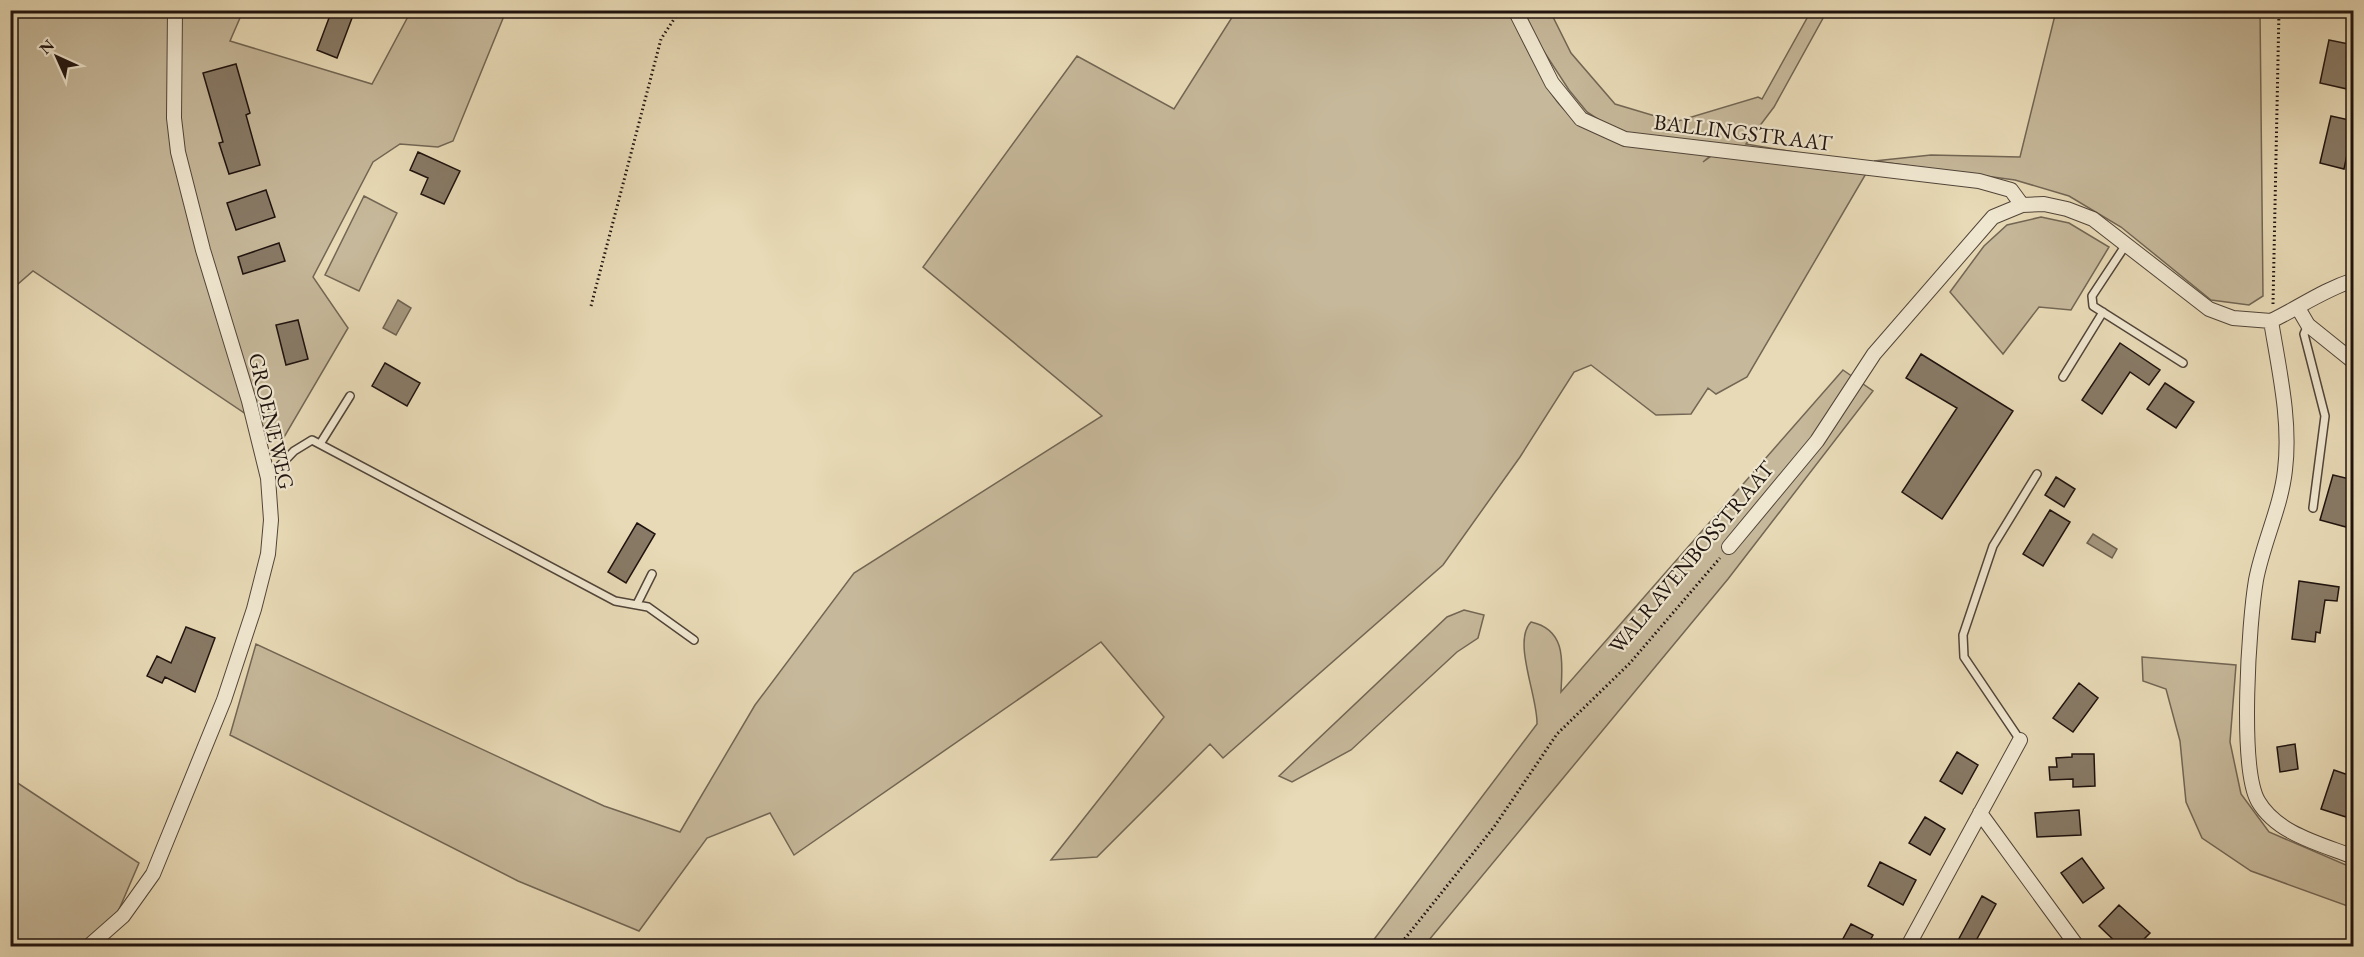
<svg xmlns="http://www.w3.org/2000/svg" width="2364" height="957" font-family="'EB Garamond',serif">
<rect width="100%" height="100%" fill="#e8dab6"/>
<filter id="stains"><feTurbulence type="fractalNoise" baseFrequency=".00333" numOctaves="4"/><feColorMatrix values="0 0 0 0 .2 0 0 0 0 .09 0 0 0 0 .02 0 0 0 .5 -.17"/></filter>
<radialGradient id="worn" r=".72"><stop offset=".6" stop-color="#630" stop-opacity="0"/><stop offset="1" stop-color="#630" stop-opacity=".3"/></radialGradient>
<path fill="#c6b89a" stroke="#726654" stroke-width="1.5" d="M11,11h232l-13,30 142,43 39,-73h95l-53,130 -15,6 -38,-3 -27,18 -60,115 35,51 -65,111 -250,-168 -22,19z
M1236,11h273c14,26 26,57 42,82 38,57 104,59 166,57l-14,12 21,-15 -105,-14 -32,-21 -18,-22 -32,-49 -15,-30h28l21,42 44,51 60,18 83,-25 4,2 49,-88h16l-53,96 -28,37 125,21 -124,212 -31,17 -8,-6 -17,26 -35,1 -65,-50 -17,7 -54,85 -77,108 -220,193 -13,-14 -113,113 -46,3 113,-143 -63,-75 -307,213 -24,-42 -63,25 -68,93 -121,-50 -288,-146 26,-91 348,162 76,26 75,-127 99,-132 248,-157 -179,-149 154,-211 97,53z
M2056,11h204l3,285 -14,9 -38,-5 -90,-73 -52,-31 -54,-16 -141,-19 57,-6 89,2z
M364,196l33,17 -38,78 -34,-16z
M2041,217l28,6 40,24 -38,63 -32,-3 -36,47 -53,-62 34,-46 23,-21z
M1843,370l30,21 -145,188 -304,367h-55l168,-222c1,-27 -25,-83 -6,-102 37,8 31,43 30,70z
M1464,610l20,5 -6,23 -21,14 -106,98 -59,32 -13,-6 168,-159z
M2142,657l94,8 -6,77 11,52 28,38 84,36v40l-102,-37 -49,-33 -16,-36 -6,-61 -14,-52 -23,-8z
M10,778l129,85 -25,58 -30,25h-73z"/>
<path fill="#a4967d" stroke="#6f6251" stroke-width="1.5" d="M398,300l13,8 -15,27 -13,-7z
M2093,534l24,15 -5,9 -25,-15z"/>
<path fill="#887a66" stroke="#1f130f" stroke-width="1.5" d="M332,10h23l-18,48 -20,-8z
M2329,40l25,5 -7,44 -27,-6z
M236,64l14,49 -4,2 14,50 -31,9 -10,-31 4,-1 -20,-69z
M2331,116l23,5 -10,48 -24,-6z
M418,152l42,19 -16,33 -23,-10 7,-16 -18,-8z
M266,190l9,27 -39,13 -9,-27z
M279,243l6,18 -42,13 -5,-17z
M298,320l10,39 -22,6 -10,-40z
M2120,343l40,27 -11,15 -19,-13 -28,42 -20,-14z
M1921,354l92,57 -71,108 -40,-27 55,-84 -51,-30z
M385,363l35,20 -13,23 -35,-20z
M2165,383l29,19 -18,26 -29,-19z
M2333,475l21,5v20l-8,27 -26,-7z
M2056,477l19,12 -11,18 -19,-12z
M2050,510l20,12 -27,44 -20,-12z
M637,523l18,11 -29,49 -18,-11z
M2299,581l40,6 -2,14 -12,-1 -5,33 -4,-1 -1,10 -23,-3z
M186,627l29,11 -20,54 -30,-15 -3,6 -15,-7 10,-20 14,7z
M2079,683l19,15 -25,34 -20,-14z
M2295,744l3,25 -18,3 -3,-25z
M1957,752l21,13 -16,29 -22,-13z
M2072,754h22l1,32 -22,1v-8l-23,1 -1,-13h8l-1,-9 16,-1z
M2334,770l20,7v17l-8,23 -25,-8z
M2079,810l2,25 -44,2 -2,-24z
M1925,817l20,12 -15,26 -21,-12z
M2082,858l22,30 -21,15 -22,-30z
M1880,862l36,18 -13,25 -35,-19z
M1982,896l14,8 -23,42h-18z
M2119,905l31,28 -13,13h-17l-21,-20z
M1851,924l22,11 -6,11h-28z"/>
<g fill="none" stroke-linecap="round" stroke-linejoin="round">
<g stroke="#514539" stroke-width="10">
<path id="lane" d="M2125,246l-33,50 1,10 90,57
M2308,325l-4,9 21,82 -12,92
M2063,377l40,-65
M320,444l30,-48
M268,478l26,-27 18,-11 303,161 33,6 46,33
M637,604l15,-30
M2020,740l-56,-83 -1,-22 30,-89 44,-72"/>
</g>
<g stroke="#514539" stroke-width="16">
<path id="street" d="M1515,10l37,73 29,36 44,20 354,42 32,9 11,15
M2298,308l10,17 46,37
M2271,321c8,49 20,100 14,149 -4,37 -22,73 -29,110 -7,41 -17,187 2,221 19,33 63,43 96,56
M2271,321c29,-14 52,-31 83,-41
M1729,547l88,-106 57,-87 119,-137 29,-12 22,-1 23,5 26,10 116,90 24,9 38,3
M1980,813l97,133
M89,946l34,-30 30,-42 71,-174 30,-91 14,-55 3,-34 -3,-42 -19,-77 -46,-151 -25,-98 -4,-34 1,-108
M1908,946l112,-206"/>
</g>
<path stroke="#1f130f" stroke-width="3" stroke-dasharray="1.5 3" stroke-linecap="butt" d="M2273,304l6,-294
M591,306l70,-267 19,-29
M1399,946l95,-119 63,-93 73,-71 90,-105"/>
<use href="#lane" stroke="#f0e7d0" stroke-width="7"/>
<use href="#street" stroke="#f0e7d0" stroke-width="14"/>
</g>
<g text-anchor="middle" stroke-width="4.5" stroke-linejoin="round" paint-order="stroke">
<g font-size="22" fill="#1f130f" stroke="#f0e7d0">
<text transform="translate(1743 132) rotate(7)" y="8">BALLINGSTRAAT</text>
<text transform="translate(272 421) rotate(77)" y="8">GROENEWEG</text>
<text transform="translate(1691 557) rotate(-50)" y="8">WALRAVENBOSSTRAAT</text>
</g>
</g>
<rect width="2364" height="957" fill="none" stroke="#e8dab6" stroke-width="36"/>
<rect x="12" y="12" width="2340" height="933" fill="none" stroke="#1f130f" stroke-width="3"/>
<rect x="18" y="18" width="2328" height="921" fill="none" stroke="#1f130f" stroke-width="1.5"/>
<g transform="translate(57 57) rotate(315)" stroke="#f0e7d0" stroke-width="4.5" paint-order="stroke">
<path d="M0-4.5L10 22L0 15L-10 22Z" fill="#1f130f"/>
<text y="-9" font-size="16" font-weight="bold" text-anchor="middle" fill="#1f130f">N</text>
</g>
<rect width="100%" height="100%" filter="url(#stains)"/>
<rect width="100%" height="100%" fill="url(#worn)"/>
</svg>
